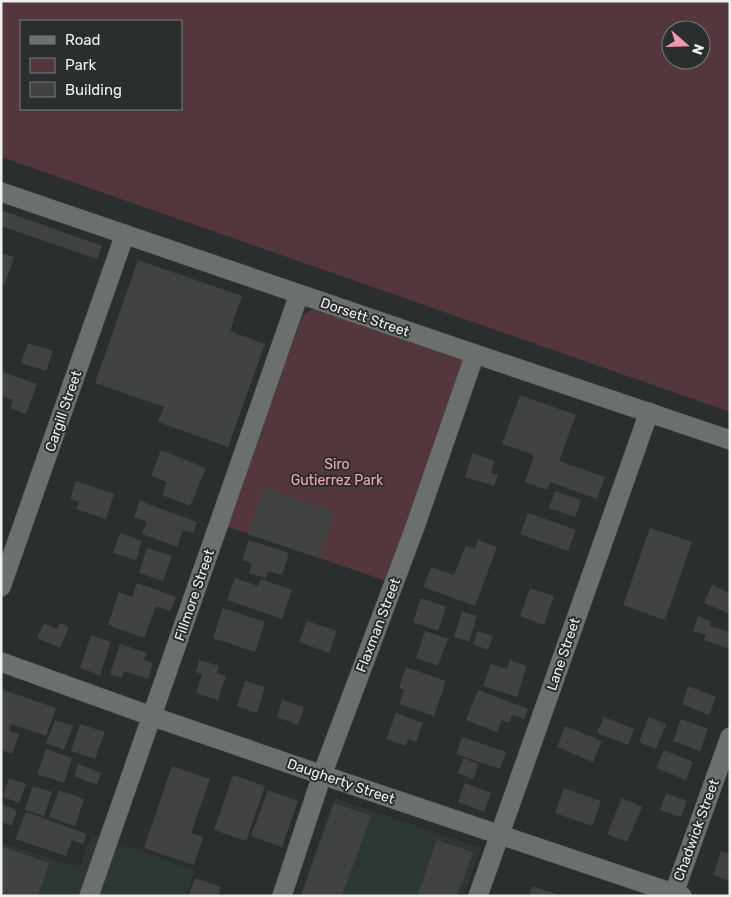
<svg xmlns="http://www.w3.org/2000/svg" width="731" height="897" font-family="Rubik,sans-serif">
<rect width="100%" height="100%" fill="#2b2e2e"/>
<path fill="#2d3734" d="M334,798l147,50 -18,48h-163z
M92,834l103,36 -9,26h-185v-54l79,26z"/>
<path fill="#53373c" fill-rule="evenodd" d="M1,1h729v411l-729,-255zM21,21h160v88h-160zM671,30h30v30h-30z
M314,308l153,53 -78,221 -163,-56 77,-211z"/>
<path fill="#404342" d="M1,210l101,36 -5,13 -96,-33z
M1,253l13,4 -9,27 -4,-1z
M138,260l104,36 -12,35 35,13 -37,103 -70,-25 6,-15 -69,-24z
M28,343l25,8 -7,20 -25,-8z
M3,372l34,12 -11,30 -16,-6 3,-8 -12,-4v-18z
M520,395l56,20 -17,46 46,16 -8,22 -47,-17 -3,8 -22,-8 9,-27 -32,-11z
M161,450l45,18 -16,38 -28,-11 5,-13 -16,-6z
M473,453l22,8 -4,12 7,2 -4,11 -29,-9z
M76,481l38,13 -8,25 -30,-10 3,-7 -9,-3z
M264,488l70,24 -16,46 -70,-24z
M555,491l26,9 -6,17 -26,-9z
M140,501l57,21 -4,11 -10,-3 -6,17 -35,-13 5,-12 -13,-5z
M528,513l48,17 -8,21 -48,-17z
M650,528l42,14 -27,78 -42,-15z
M120,533l22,8 -6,19 -23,-7z
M249,540l40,13 -7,22 -14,-4 -2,7 -17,-5 3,-10 -10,-3z
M478,540l19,7 -22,59 -52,-19 8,-20 23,8 12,-30 9,4z
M147,548l25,8 -9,25 -24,-8z
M235,578l23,8 3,-7 31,11 -10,29 -55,-19z
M137,583l39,14 -6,14 -14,-5 -12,32 -36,-13 11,-33 13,5z
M712,585l18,8v21l-26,-11z
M530,588l24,8 -10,29 -24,-9z
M421,598l25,9 -8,24 -25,-9z
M223,608l42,14 -10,30 -42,-14z
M462,611l15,5 -8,26 -15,-5z
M698,616l13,5 -1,5 20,6v17l-26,-9 2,-5 -13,-4z
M307,621l30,10 -8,22 -30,-11z
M60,623l9,4 -9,21 -23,-10 7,-14 13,5z
M425,631l23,8 -10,27 -22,-8z
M478,631l15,5 -5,14 -15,-6z
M91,635l20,7 -11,33 -20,-7z
M120,644l27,9 -3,7 9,3 -5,16 -24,-8 -2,7 -12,-4z
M199,660l20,6 -2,7 9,3 -8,24 -22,-7 6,-19 -6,-2z
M510,660l17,6 -10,31 -34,-11 8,-22 16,5z
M406,667l40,14 -12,35 -35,-12 5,-14 -5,-2z
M245,681l20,6 -8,26 -20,-7z
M688,686l28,11 -7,18 -27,-11z
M1,689l55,19 -10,28 -35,-12 -2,7 10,3 -7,20 -11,-4z
M478,690l50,19 -4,10 -12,-4 -3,8 -7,-3 -5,12 -31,-12z
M282,700l22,7 -6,18 -21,-8z
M396,713l27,10 -7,19 -8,-3 -2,7 -20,-7z
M604,717l30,12 -6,16 -31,-12z
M649,717l17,7 -10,25 -17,-7z
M681,719l27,10 -8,22 -27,-10z
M55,720l18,6 -9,24 -18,-7z
M80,724l25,8 -10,27 -24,-8z
M565,726l37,15 -9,21 -36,-15z
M462,737l44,15 -6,17 -44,-15z
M46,749l26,9 -8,25 -27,-9z
M664,750l29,12 -7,18 -30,-12z
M463,758l16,6 -6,15 -15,-6z
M78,764l23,9 -4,12 -23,-9z
M172,766l38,13 -19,54 12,4 -9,28 -50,-17z
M233,775l32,11 -19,55 -32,-11z
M9,778l17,6 -7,19 -16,-6z
M465,783l26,10 -7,19 -26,-10z
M33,786l19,6 -8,24 -19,-6z
M564,788l37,13 -9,25 -37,-13z
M59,790l25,9 -9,27 -26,-9z
M268,790l30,11 -16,46 -31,-11z
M666,793l21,8 -6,16 -21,-7z
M622,798l20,9 -15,35 -20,-8z
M334,803l37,13 -29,80h-41z
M1,804l16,6 -5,16 -11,-4z
M26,812l61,22 -4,10 -11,-4 -6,16 -51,-17z
M437,840l36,12 -16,44h-40z
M1,846l48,17 -11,33h-37z
M721,851l9,3v27l-17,-6z
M195,878l26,9 -3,9h-30z
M532,886l27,9 -1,1h-29z"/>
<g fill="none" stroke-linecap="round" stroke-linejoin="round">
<g stroke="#484b4a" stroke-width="20">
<path id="street" d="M1,192l474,162 255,86
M1,587l124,-353
M1,662l150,54 183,63 348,117
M89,896l210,-602
M282,896l40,-121 93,-248 60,-173
M478,896l171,-484
M673,896l57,-159"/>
</g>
<use href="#street" stroke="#6b6f6e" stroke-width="19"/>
</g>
<g text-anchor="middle" stroke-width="4" stroke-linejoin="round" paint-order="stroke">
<g font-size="14" fill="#eef0ef" stroke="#2b2e2e">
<text transform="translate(365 317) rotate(19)" y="5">Dorsett Street</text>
<text transform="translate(63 411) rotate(-71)" y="5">Cargill Street</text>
<text transform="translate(194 595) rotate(-71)" y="5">Fillmore Street</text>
<text transform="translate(378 625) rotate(-69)" y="5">Flaxman Street</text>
<text transform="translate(563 654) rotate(-71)" y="5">Lane Street</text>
<text transform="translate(341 781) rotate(19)" y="5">Daugherty Street</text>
<text transform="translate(696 830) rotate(-70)" y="5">Chadwick Street</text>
</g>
<g font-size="14" fill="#efa8b4" stroke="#2b2e2e">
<text x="337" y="469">Siro<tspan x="337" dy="16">Gutierrez Park</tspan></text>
</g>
</g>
<rect width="731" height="897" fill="none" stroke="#eef0ef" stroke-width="5"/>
<rect x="20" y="20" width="162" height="90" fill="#2b2e2e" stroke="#797c7b"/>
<rect x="30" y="36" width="25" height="8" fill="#6b6f6e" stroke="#797c7b"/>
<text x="65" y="45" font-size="15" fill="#eef0ef">Road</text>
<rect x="30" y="58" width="25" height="15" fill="#53373c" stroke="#797c7b"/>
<text x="65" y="70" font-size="15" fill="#eef0ef">Park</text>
<rect x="30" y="82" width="25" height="15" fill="#404342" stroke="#797c7b"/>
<text x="65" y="95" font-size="15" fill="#eef0ef">Building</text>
<g transform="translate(686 45) rotate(110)"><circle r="24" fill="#2b2e2e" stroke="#797c7b"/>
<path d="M0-4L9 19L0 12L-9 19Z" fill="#f39aaa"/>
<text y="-8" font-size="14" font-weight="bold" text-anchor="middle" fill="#eef0ef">N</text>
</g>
</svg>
